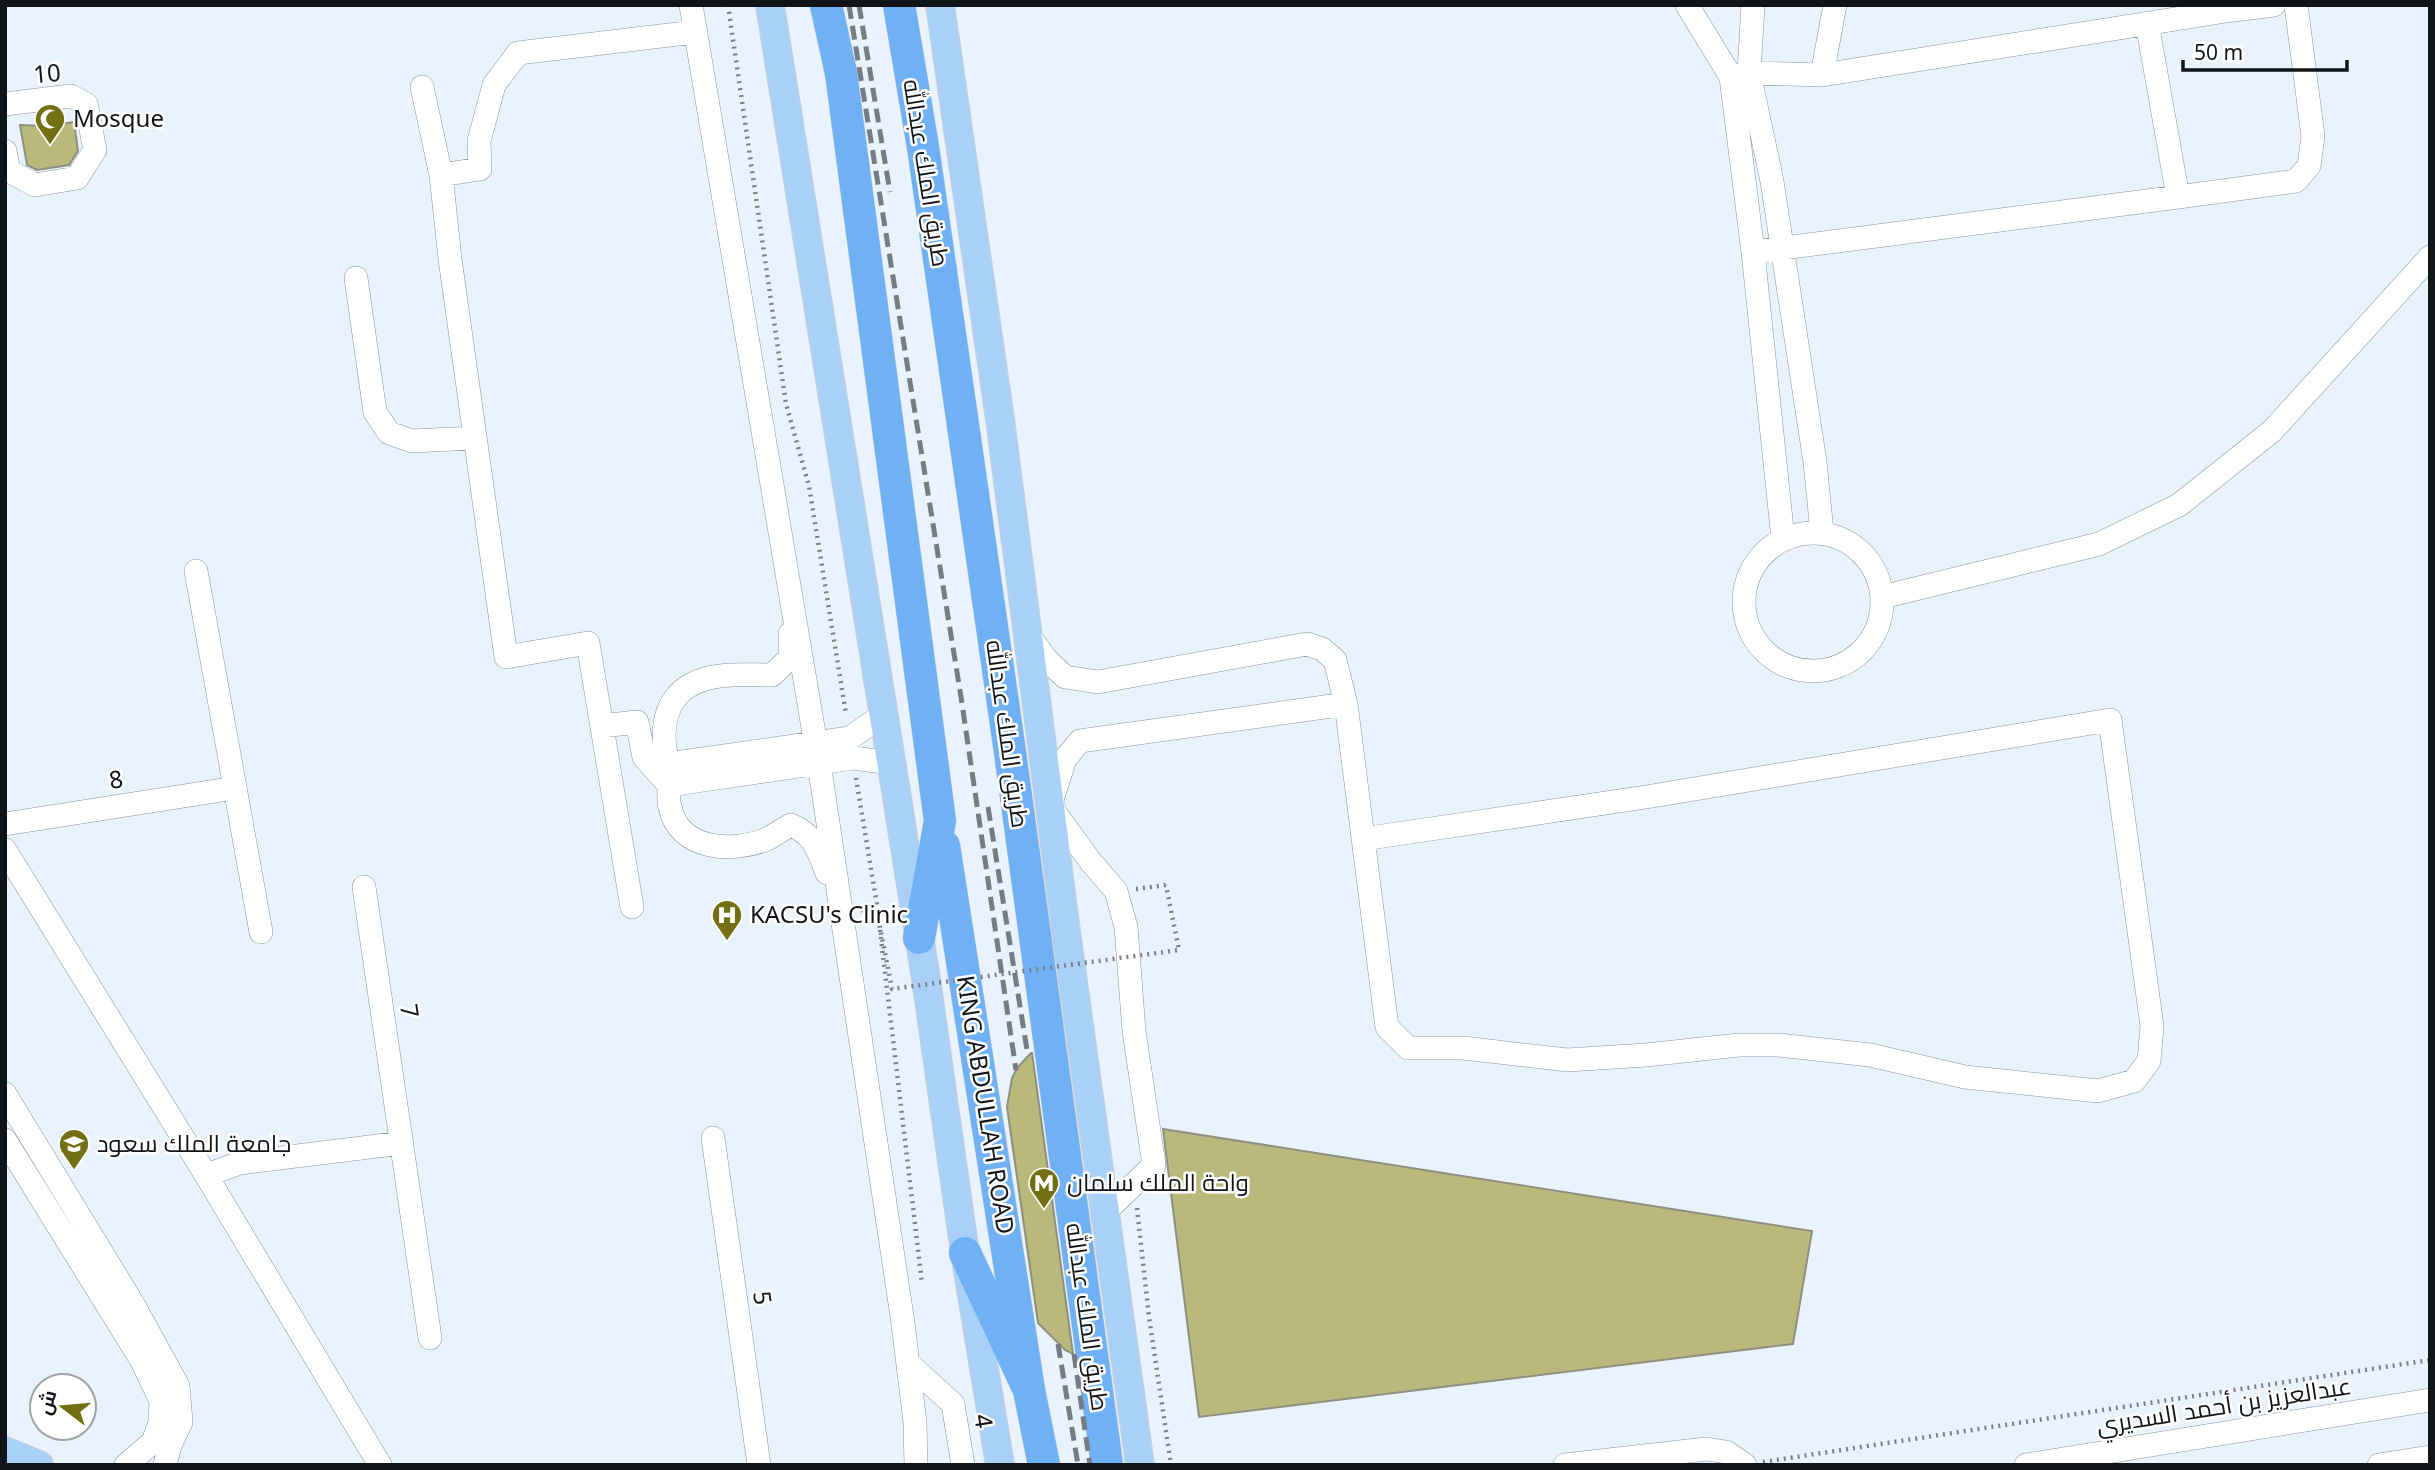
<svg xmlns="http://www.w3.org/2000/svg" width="2435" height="1470" font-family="'Noto Sans',Cairo,sans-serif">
<rect width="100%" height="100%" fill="#e9f3fe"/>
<path fill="#b9b97c" stroke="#8f8f80" stroke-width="2" d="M74,122l4,29 -9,14 -32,5 -10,-5 -7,-40 31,1z
M1031,1053h1l41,301 -8,-4 -27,-27 -31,-216 5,-29 5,-10z
M1163,1129l649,102 -19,113 -594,73z"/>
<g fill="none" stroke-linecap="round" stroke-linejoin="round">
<g stroke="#87929e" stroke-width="24">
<path id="minor" d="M691,5l128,758 84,560 12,99 1,43
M1687,5l44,72 22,175 30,287
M1753,5l-4,68 23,108 43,281 7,70
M2226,11l48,-6
M1822,75l13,-70
M1735,76l14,-3 73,2 404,-64 -1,-6
M422,87l19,88 39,-6 -1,-28 15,-56 24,-32 177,-21
M5,104l66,-8 15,8 9,46 -18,28 -42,7 -26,-14 -4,-20
M441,175l9,84 56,398 82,-14 44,264
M2178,197l118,-16 13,-15 4,-30 -17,-131
M1753,252l425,-55 -31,-174
M356,278l19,134 14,21 23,8 63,-3
M1744 602a69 69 0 1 1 138 0a69 69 0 1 1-138 0Z
M196,571l65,361
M1882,597l217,-53 80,-39 93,-74 158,-174
M1028,634l18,25 19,18 33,5 209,-38 15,5 13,11 11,44 41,323 21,21h55l104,12 79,-5 93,-10h39l92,10 95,22 133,14 36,-10 15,-20 3,-35 -42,-306 -464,77 -283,42
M602,726l35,-4 7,35
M668,764c-9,-36 -4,-73 37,-85 21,-6 46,-4 67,-4l18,-17v-24
M669,785l184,-27 39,5
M5,824l230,-36
M5,850l201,325 174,290
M827,873c-9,-22 -12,-38 -36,-48 -8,4 -16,10 -24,14 -34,14 -88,12 -97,-32 -2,-6 -1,-15 -1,-22l-25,-28 24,7 182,-26 34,-24
M364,887l66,451
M5,1094l128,210 45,82 3,36 -11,23 -5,20
M713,1138l46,327
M5,1140l137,221 19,40 -1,22 -7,19 -27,23
M206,1175l34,-12 162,-20
M1105,1212l49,-47 -20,-134 -8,-104 -10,-36 -25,-29 -41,-56 15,-47 15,-18 266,-37
M908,1363l45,41 10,61
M1565,1465l141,-16 20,3 19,13
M2026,1465l404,-65
M2379,1465l51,-8"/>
</g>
<g stroke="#cfd0d1" stroke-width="30">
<path id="major" d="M770,5l156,974 39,274 35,212
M940,5l60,414 65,505 75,541
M5,1451l34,14"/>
</g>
<g stroke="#cfd0d1" stroke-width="33">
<path id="highway" d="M826,5l15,68 99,748 -21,117
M899,5l24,142 87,605 97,713
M944,846l85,544
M965,1253l64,137 15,75"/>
</g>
<path stroke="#798088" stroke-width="4.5" stroke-dasharray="2 5" stroke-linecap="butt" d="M728,5l58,399 23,82 37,228
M856,778l21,127 45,378
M1136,889l30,-4
M861,910l16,2
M1137,1208l12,109 22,148
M1763,1462l667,-102"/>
<use href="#minor" stroke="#fff" stroke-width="23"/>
<use href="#major" stroke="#a9d0f9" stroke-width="28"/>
<use href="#highway" stroke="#70b1f5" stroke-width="32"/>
<path stroke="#757c84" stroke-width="5" stroke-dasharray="14 7" stroke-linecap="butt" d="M849,5l112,692 55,373
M859,5l31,187
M988,807l40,249
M1058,1344l20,121
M1074,1354l16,111"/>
<path stroke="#798088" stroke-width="4.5" stroke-dasharray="2 5" stroke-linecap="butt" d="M877,912l15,77 287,-39 -13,-65"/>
</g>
<defs>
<g id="mosque-pin" transform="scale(1.575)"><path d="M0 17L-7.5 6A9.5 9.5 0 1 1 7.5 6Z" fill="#727013" stroke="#fff"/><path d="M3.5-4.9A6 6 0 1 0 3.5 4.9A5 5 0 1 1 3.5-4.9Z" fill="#fff"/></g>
<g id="hospital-pin" transform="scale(1.575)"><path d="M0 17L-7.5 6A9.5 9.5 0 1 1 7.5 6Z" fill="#727013" stroke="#fff"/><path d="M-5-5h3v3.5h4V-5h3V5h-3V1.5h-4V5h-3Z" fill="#fff"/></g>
<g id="university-pin" transform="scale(1.575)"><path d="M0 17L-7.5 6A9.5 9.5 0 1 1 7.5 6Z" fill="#727013" stroke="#fff"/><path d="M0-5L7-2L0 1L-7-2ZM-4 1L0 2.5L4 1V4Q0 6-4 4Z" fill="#fff"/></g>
<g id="metro-pin" transform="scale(1.575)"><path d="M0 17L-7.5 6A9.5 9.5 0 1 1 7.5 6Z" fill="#727013" stroke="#fff"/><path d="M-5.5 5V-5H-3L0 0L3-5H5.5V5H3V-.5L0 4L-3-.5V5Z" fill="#fff"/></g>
</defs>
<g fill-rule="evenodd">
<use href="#mosque-pin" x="50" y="119"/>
<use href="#hospital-pin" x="727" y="915"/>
<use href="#university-pin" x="74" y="1144"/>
<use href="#metro-pin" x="1044" y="1183"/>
</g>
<g text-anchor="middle" stroke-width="5" stroke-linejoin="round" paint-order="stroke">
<g font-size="24" fill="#11151a" stroke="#fff">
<text transform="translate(47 74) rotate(-5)" y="8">10</text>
<text transform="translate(926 173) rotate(81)" y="8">طريق الملك عبدالله</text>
<text transform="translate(1007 734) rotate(82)" y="8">طريق الملك عبدالله</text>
<text transform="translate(116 780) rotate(-9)" y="8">8</text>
<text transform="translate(409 1011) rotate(81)" y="8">7</text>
<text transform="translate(985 1105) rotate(81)" y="8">KING ABDULLAH ROAD</text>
<text transform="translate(762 1298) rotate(82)" y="8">5</text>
<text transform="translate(1087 1317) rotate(82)" y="8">طريق الملك عبدالله</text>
<text transform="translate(2224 1406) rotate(-9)" y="8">عبدالعزيز بن أحمد السديري</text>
<text transform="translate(983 1421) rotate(81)" y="8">4</text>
</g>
<g font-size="24" fill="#11151a" stroke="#fff" text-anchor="start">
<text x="73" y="127">Mosque</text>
<text x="750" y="923">KACSU's Clinic</text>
<text x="97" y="1152">جامعة الملك سعود</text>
<text x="1067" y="1191">واحة الملك سلمان</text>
</g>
</g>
<rect width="2435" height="1470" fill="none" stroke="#11151a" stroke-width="14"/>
<g transform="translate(63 1407) rotate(286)"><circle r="33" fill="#ffffff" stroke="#a0a1a3" stroke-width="2"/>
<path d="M0-5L12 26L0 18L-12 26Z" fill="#727013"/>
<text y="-10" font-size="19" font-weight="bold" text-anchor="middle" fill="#11151a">ش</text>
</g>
<path d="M2183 60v10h164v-10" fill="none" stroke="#11151a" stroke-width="3.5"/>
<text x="2194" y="60" font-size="21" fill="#11151a" stroke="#ffffff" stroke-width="5" paint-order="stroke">50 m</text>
</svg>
